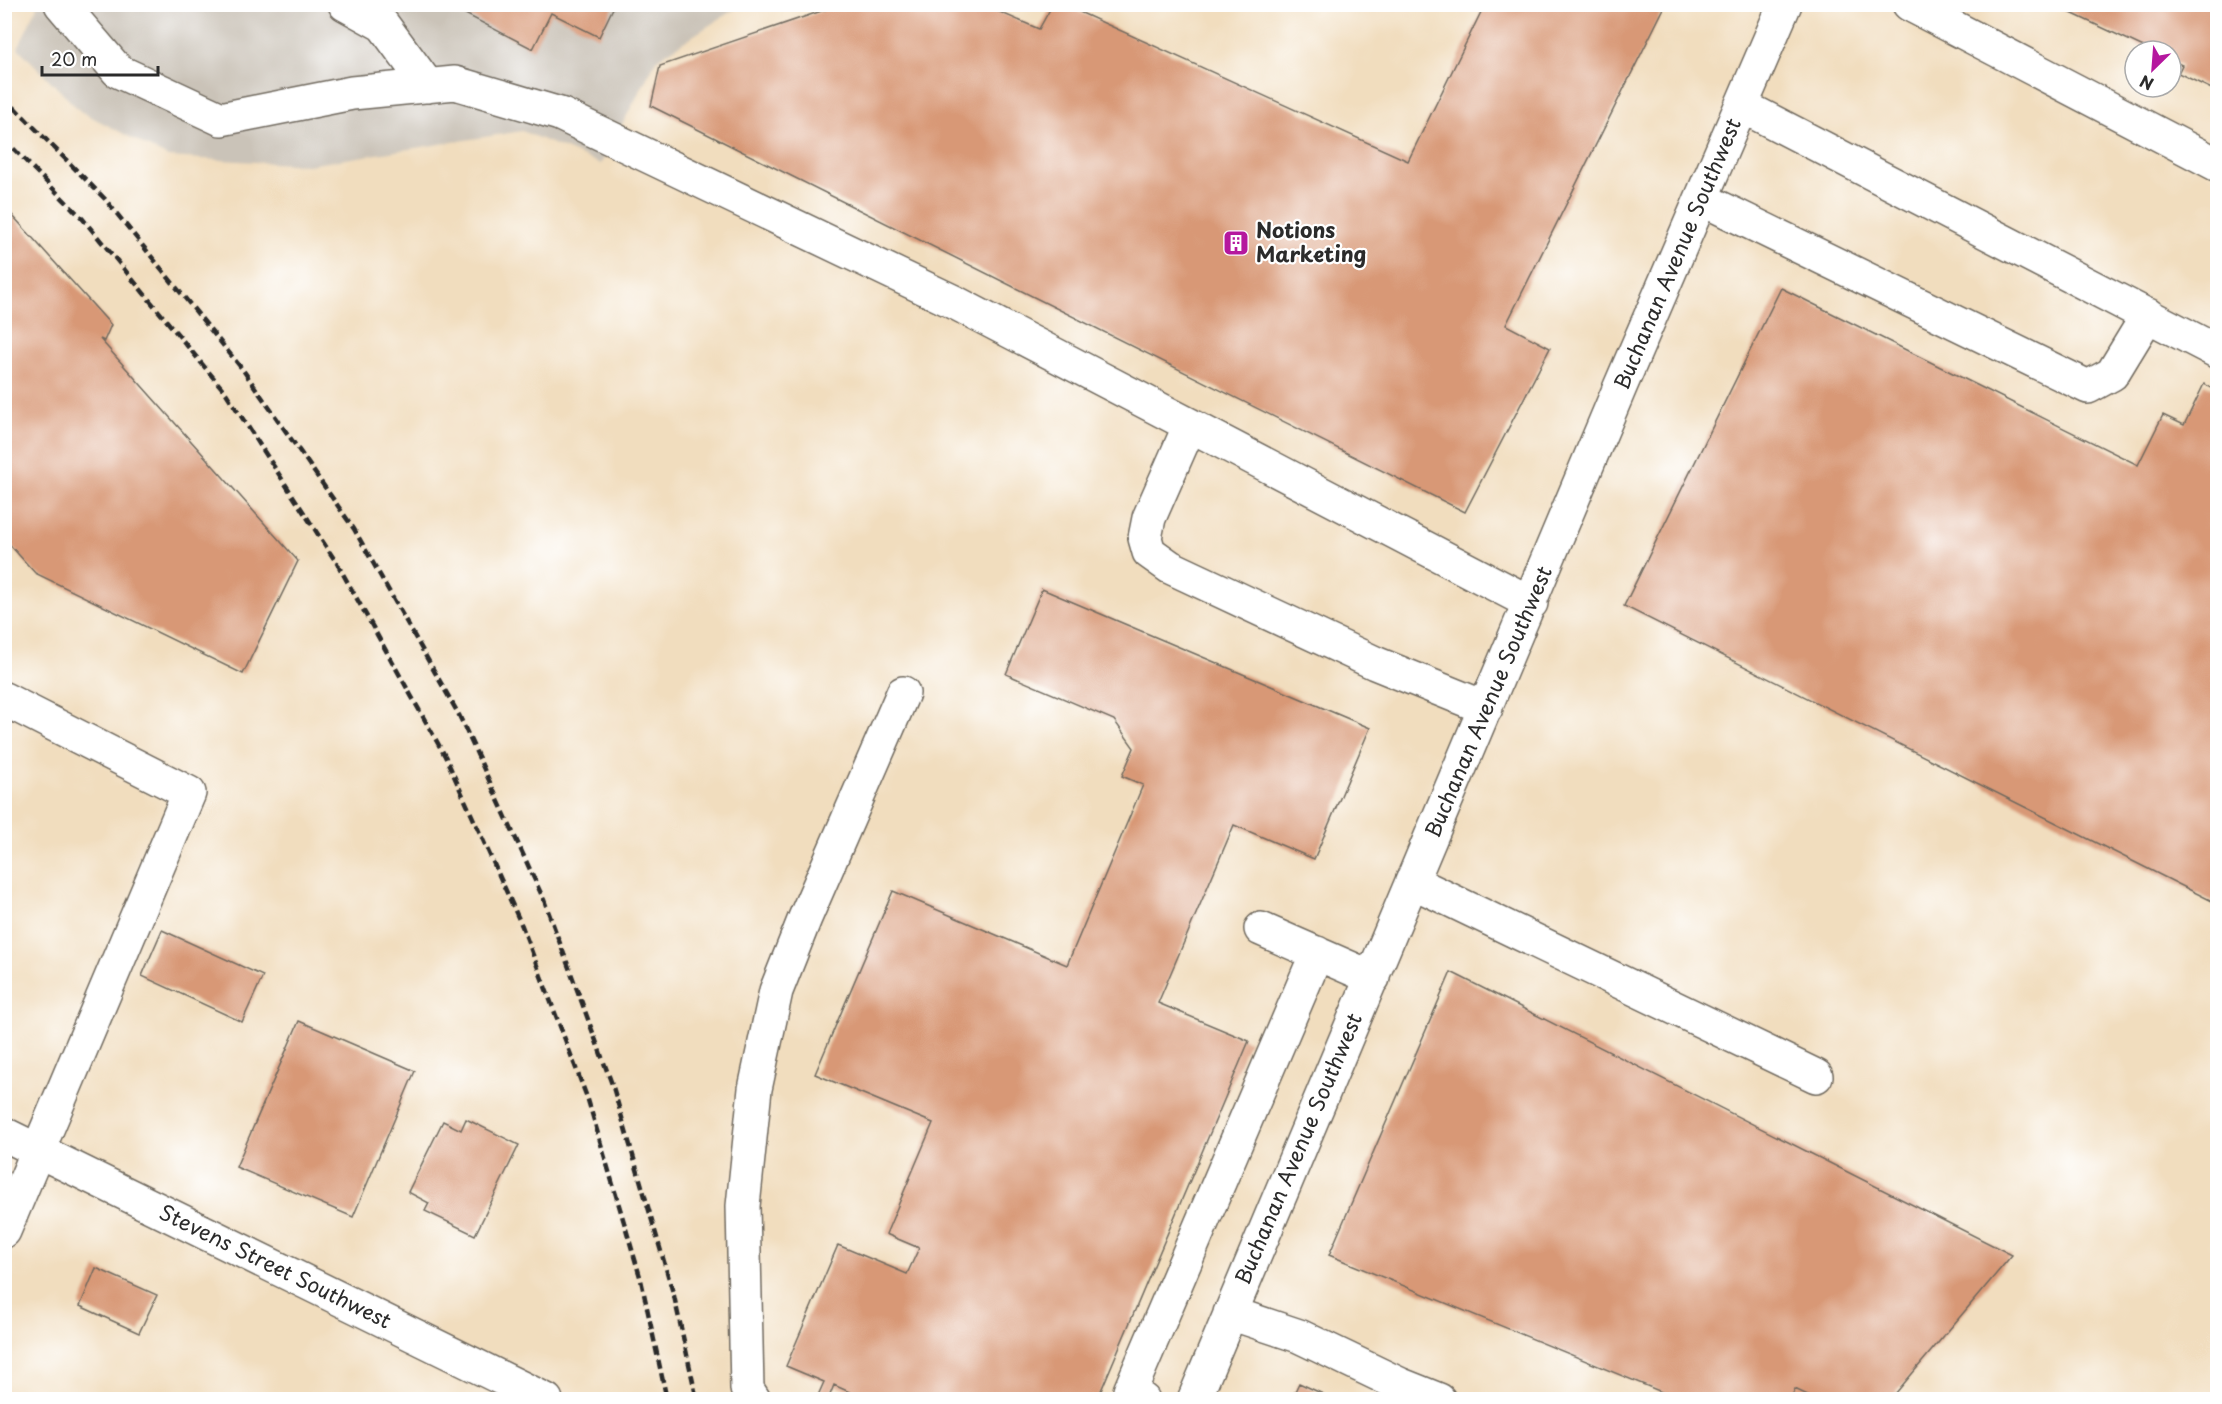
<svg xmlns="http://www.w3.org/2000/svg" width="2222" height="1404" font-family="'Playpen Sans',sans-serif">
<rect width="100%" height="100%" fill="#fff"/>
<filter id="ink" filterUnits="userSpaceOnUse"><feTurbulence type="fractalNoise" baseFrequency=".0167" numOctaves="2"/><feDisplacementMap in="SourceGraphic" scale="12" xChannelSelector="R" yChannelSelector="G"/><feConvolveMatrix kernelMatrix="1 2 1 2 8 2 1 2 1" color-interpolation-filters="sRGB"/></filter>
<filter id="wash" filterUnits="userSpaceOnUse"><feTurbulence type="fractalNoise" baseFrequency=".008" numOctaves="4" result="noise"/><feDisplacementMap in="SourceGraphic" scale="24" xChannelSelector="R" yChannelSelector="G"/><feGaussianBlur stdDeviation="1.35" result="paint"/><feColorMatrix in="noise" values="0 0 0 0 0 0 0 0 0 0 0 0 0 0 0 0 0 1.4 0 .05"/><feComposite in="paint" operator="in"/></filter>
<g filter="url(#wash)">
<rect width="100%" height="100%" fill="#f1ddbe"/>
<path fill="#cac3b8" d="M38,5h703l-84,54 -56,105 -79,-33 -214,34 -140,-8 -88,-46 -62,-63z"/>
<g id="blocks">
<path fill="#d89876" d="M446,4h169l-16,33 -48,-24 -18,36z
M842,4h139l58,25 14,-25h9l346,157 77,-157h181l-160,321 44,23 -85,164 -814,-406 9,-40z
M2054,5h164v87l-40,-19 4,-8 -11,-5v-9h-19z
M4,206l107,119 -7,16 -4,-2 198,222 -55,113 -208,-101 -25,-28 -6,-2z
M1781,288l357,177 25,-50 21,10 20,-41 14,7v513l-594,-298z
M1042,589l328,139 -56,131 -80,-34 -76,178 91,38 -152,359h-243l2,-5 -22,-10 -6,15h-12l8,-18 -38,-16 52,-121 69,29 12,-26 -33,-14 47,-111 -118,-49 78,-183 174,74 76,-180 -21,-9 12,-28 -20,-28 -108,-46z
M162,930l101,46 -21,46 -100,-46z
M1451,972l561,283 -122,145h-72l-23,-11 -5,11h-109l-352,-145z
M299,1021l116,50 -62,146 -117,-50z
M466,1119l53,26 -44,90 -50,-24 4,-8 -21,-11 35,-71 18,9z
M96,1268l61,27 -18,38 -59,-27z
M1299,1383l37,17h-45z"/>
</g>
</g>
<g filter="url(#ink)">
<use href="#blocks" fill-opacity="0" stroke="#70695e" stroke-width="1.5"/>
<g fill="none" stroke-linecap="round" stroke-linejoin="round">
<g stroke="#70695e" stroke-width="36">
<path id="minor" d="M61,4l57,67 103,48 131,-26 103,-10 105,31 394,188 577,301
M345,4l38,21 45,61
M1909,4l309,161
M1742,106l476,246
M1702,199l386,188 24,-13 36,-59
M1190,425l-41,93 -4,20 4,14 21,15 205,96 111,45
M4,699l185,94 -185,438
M1413,882l403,194
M1261,929l112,49
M4,1134l542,266
M1230,1313l69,23 100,48 40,16
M754,1400l-7,-11 -4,-183 12,-117 21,-98 29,-73 98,-225
M1143,1400l-13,-9 187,-438
M1194,1400l426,-1013 165,-383"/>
</g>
<use href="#minor" stroke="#fff" stroke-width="33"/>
<path stroke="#2b2b2b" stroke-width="4.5" stroke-dasharray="9 4.5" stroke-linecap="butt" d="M4,97l101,102 138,171 111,159 105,186 85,185 69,187 61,209 23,104
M4,139l78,79 144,175 112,172 107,191 77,170 66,174 53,180 26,120"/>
</g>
</g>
<defs>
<g id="building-square" transform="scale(1.35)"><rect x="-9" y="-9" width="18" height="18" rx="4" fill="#b5179e" stroke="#fff"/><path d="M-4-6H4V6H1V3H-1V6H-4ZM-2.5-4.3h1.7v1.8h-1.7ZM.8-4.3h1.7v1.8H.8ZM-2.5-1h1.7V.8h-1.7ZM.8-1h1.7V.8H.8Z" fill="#fff"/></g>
</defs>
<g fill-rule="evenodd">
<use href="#building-square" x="1236" y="243"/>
</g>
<g text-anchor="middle" stroke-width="4.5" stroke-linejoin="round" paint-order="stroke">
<g font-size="21" font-weight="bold" fill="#2b2b2b" stroke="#fff" text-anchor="start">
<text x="1256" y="238">Notions<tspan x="1256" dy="24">Marketing</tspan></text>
</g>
<g font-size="21" fill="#2b2b2b" stroke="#fff">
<text transform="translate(1678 254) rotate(-67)" y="7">Buchanan Avenue Southwest</text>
<text transform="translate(1489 702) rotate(-67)" y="7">Buchanan Avenue Southwest</text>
<text transform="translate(1299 1149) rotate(-67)" y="7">Buchanan Avenue Southwest</text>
<text transform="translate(275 1267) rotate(26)" y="7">Stevens Street Southwest</text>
</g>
</g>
<rect width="2222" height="1404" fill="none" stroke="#fff" stroke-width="24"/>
<g transform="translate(2153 69) rotate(205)"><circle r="28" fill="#ffffff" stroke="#aaaaaa" stroke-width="1.5"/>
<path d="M0-4.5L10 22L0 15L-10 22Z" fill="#b5179e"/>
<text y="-9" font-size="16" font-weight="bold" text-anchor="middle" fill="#2b2b2b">N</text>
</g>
<path d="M42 66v9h116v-9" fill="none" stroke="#2b2b2b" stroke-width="3"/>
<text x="51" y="66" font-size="18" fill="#2b2b2b" stroke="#ffffff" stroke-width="4.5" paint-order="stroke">20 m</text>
</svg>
